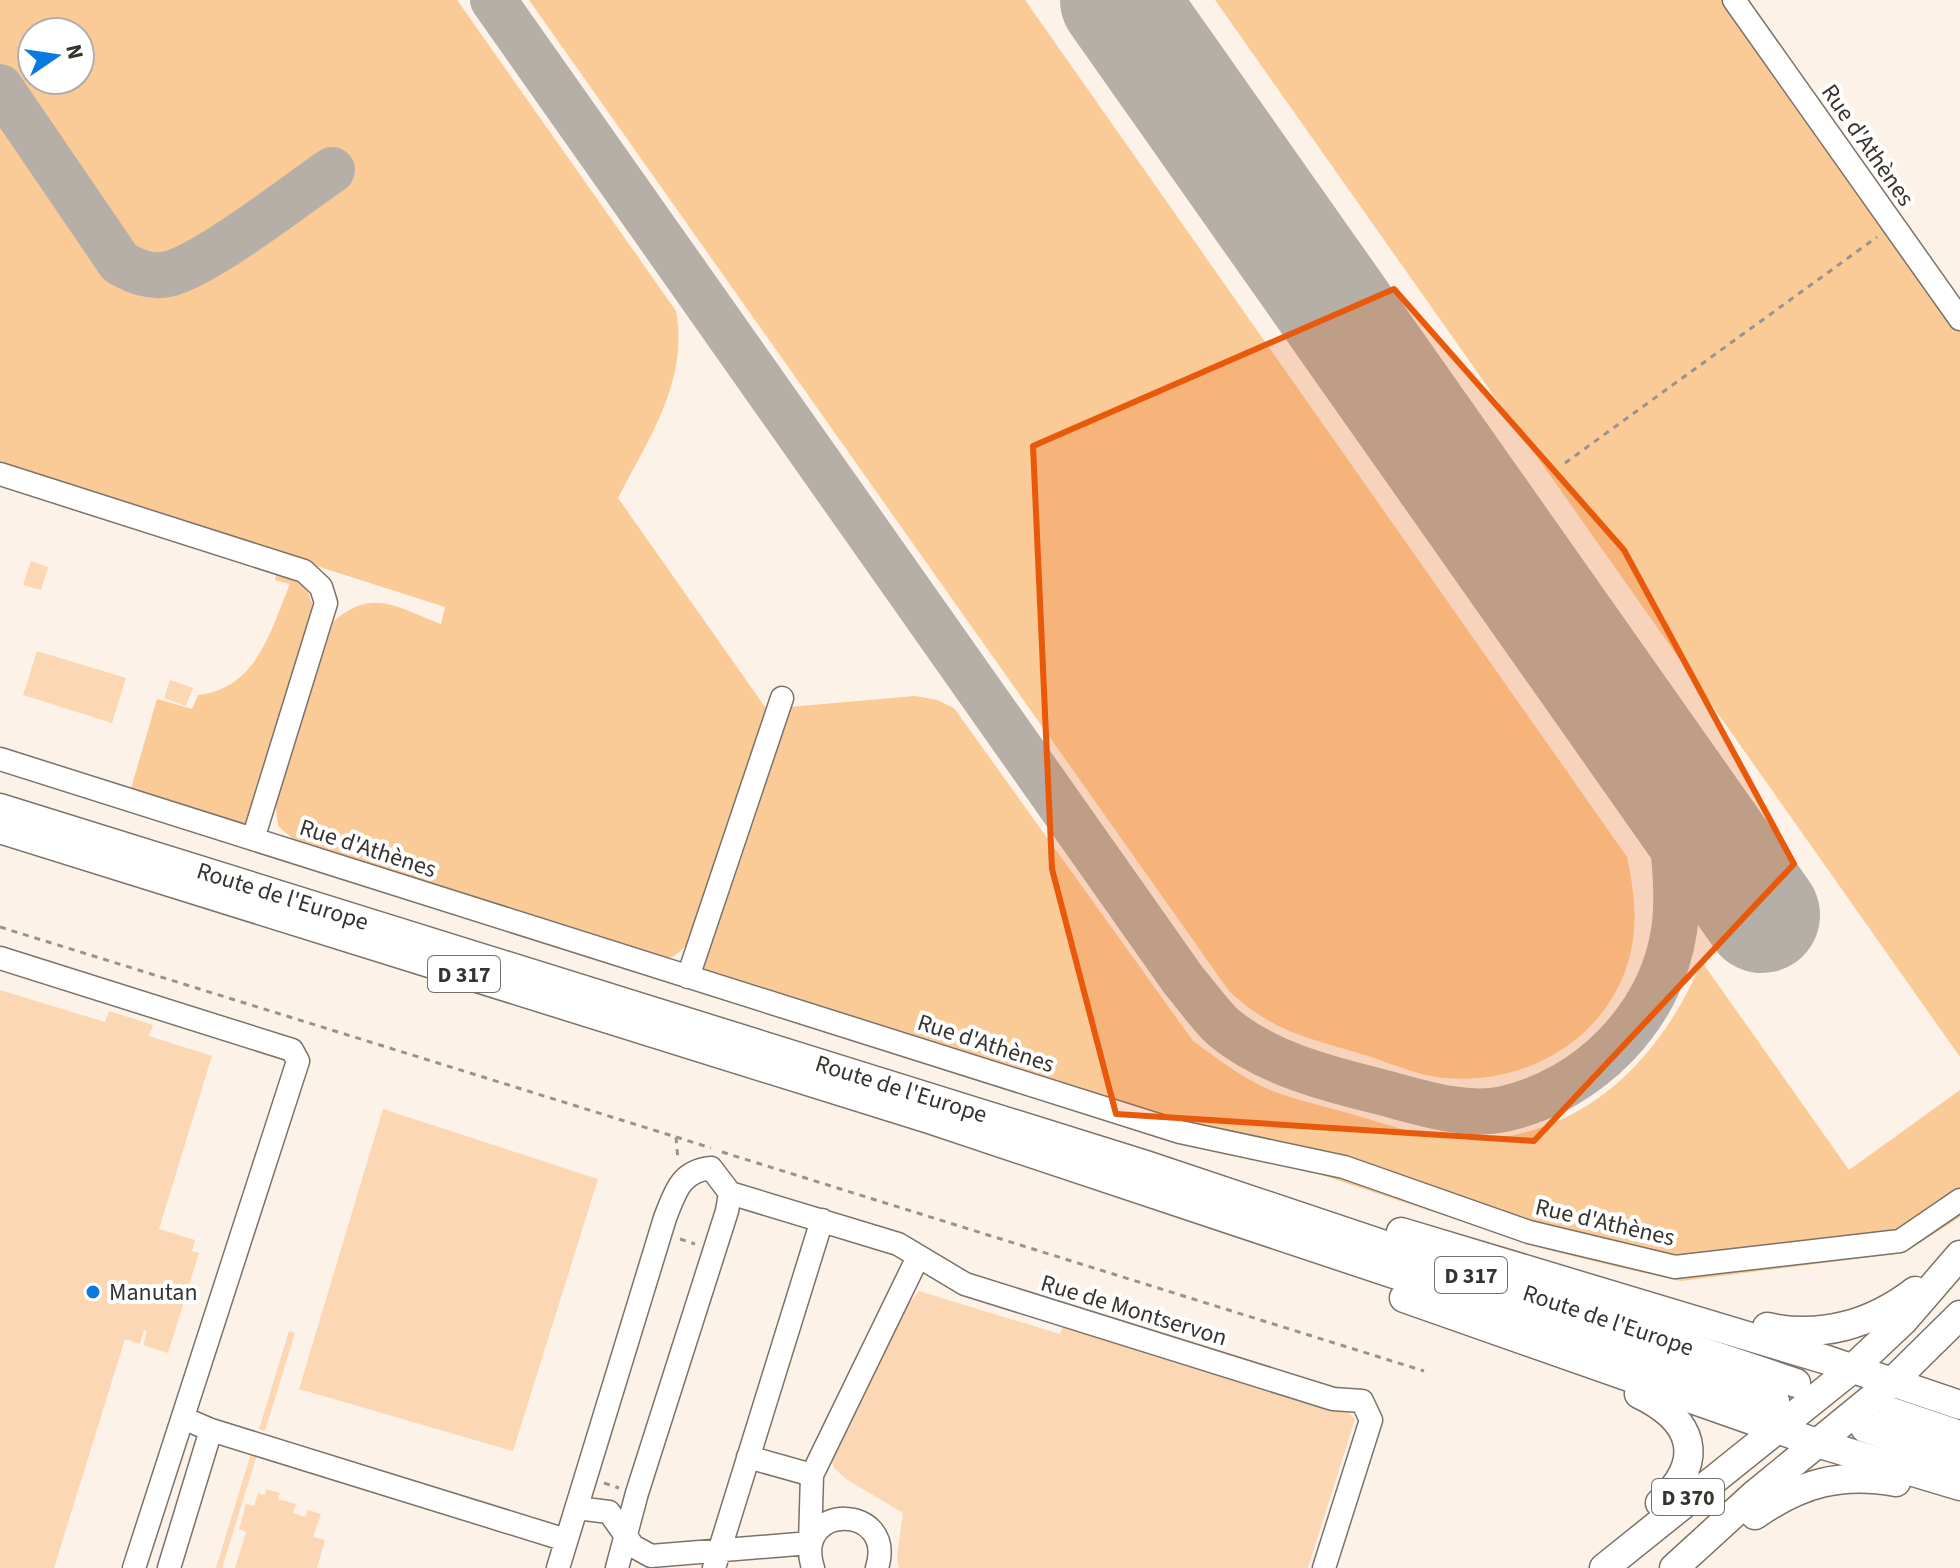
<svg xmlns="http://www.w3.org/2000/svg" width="1960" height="1568" font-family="'Source Sans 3',sans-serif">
<rect width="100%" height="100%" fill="#fcf2e8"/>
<path fill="#faca97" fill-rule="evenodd" d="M0,0h457l219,311c13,69 -27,127 -58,187l152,216 -83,231 -14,12 -18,3 -207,-65 -19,-13 -72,-23h-25l-26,-9 -28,-24 -3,-27 59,-178c40,-34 63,-13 107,3l4,-17 -445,-142zM32,32h48v48h-48z
M529,0h496l602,857c5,23 9,48 7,72 -7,96 -96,157 -188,149 -29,-2 -60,-17 -88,-25 -55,-17 -86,-22 -129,-62z
M1215,0h533l212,301v756z
M277,570l26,10 11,28 -68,219 -116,-35 27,-93 35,10 6,-14c59,-7 72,-63 92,-111l-15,-4z
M915,696l22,4 17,8 239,333c25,18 49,37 77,49 28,11 59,17 88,26 34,10 70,23 106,24 117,0 194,-77 238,-178l147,208 111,-80v127l-45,29 -21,8 -213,27 -59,-13 -74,-18 -232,-77 -140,-34 -473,-148 3,-41 83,-243z"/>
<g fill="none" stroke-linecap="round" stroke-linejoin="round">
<path stroke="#b6afa7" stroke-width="46" d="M493,0l691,981c13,15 25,33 39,46 42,35 98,50 150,63 41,10 88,28 131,19 85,-19 157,-92 170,-178 6,-39 -1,-101 -11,-139 -4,-17 -15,-34 -22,-50
M0,87l120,176c15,8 30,15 48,11 38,-9 128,-79 164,-104"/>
<path stroke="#b6afa7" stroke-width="116" d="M1118,0l644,915"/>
</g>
<path fill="#fbd8b3" d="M31,561l17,6 -7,23 -18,-5z
M37,651l89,27 -14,45 -89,-28z
M170,680l23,8 -7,18 -22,-8z
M0,990l105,32 4,-11 44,14 -4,11 63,20 -53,173 36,11 -3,11 7,2 -31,100 -25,-8 4,-14 -3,-1 -4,14 -15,-5 -71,229h-54z
M383,1109l215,70 -85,272 -214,-62z
M919,1291l141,43 4,-11 282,87 9,9 -47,149h-409l-2,-12 6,-43 -57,-34 -12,-11 -5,-14 73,-148 4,1z
M289,1331l6,2 -30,98 -6,-2z
M251,1453l6,2 -35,113h-6z
M266,1489l14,4 -2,6 18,5 -3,9 12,4 3,-7 13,4 -8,23 12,3 -8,28h-82l11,-36 -7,-3 7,-25 8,2 4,-13 7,2z"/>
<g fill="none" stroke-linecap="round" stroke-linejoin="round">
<g stroke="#7b7269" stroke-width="25">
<path id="minor" d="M1734,0l226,319
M0,474l304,97 17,16 5,16 -73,236
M0,759l1180,373 164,35 185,65 146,35 225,-26 60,-41
M0,958l292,92 6,11 -164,507
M688,977l94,-279
M730,1193l168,51 67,40 368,115 29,2 9,19 -47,148
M183,1418l28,12 355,110
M748,1457l64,18
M577,1508l32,4 24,34 18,10 159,-13 2,-68 106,-218
M169,1568l42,-138
M558,1568l107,-350c10,-25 15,-47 46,-50l19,25 -3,18 -90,282 -20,75
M714,1568l108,-348
M813,1568c-21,-66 84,-65 64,0"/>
</g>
<g stroke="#7b7269" stroke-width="31">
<g id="major">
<path id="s1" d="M0,808l1146,357 650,218"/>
<path d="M0,829l929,290 846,282"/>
<path d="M1401,1232l426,128 133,45"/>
<path d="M1404,1298l413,145 143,43"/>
<path d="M1767,1327c54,12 105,-3 148,-36"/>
<path d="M1639,1394c54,26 68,65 21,109"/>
<path d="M1886,1410l74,25"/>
<path d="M1865,1428l95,32"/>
<path d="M1755,1515c46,-32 86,-43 141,-33"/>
<path d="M1604,1568l248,-199 51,-48 57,-66"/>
<path d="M1674,1568l80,-73 138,-113 68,-67"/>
</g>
</g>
<path stroke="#9a938c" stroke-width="3" stroke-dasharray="6 6" stroke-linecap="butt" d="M1565,463l312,-226
M0,927l676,210 2,23
M676,1137l35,11
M722,1152l702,219
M680,1239l15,5
M604,1483l15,5"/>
<use href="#minor" stroke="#fff" stroke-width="22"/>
<use href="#major" stroke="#fff" stroke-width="28"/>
</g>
<path fill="#e8590c" fill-opacity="0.2" stroke="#e8590c" stroke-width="6" stroke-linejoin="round" d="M1394,289l230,261 170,314 -260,277 -418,-27 -64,-245 -19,-423z"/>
<circle fill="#0a79e0" stroke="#fff" stroke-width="3" cx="93" cy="1292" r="8"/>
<g text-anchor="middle" stroke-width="8" stroke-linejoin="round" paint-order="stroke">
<g fill="#fff" stroke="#73716e" stroke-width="2">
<rect x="428" y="956" width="72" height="36" rx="6"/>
<rect x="1435" y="1257" width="72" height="36" rx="6"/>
<rect x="1652" y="1479" width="72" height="36" rx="6"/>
</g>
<g font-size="22" font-weight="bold" fill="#373430">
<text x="464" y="982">D 317</text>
<text x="1471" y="1283">D 317</text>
<text x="1688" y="1505">D 370</text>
</g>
<g font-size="24" fill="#373430" stroke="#fff">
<text transform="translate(1868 145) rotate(55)" y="8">Rue d'Athènes</text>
<text transform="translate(368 848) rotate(18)" y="8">Rue d'Athènes</text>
<text dy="8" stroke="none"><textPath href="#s1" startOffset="296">Route de l'Europe</textPath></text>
<text transform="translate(986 1043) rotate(18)" y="8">Rue d'Athènes</text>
<text dy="8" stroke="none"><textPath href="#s1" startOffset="944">Route de l'Europe</textPath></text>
<text transform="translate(1605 1222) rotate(13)" y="8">Rue d'Athènes</text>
<text transform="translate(1134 1310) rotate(17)" y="8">Rue de Montservon</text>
<text dy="8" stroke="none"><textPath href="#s1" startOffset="1688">Route de l'Europe</textPath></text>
</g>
<g font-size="24" fill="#373430" stroke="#fff" text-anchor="start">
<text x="109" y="1300">Manutan</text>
</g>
</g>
<g transform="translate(56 56) rotate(77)"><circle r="38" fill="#ffffff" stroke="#afaeac" stroke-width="2"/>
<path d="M0-6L14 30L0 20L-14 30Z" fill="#0a79e0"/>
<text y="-12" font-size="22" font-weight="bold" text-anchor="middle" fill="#373430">N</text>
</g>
</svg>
